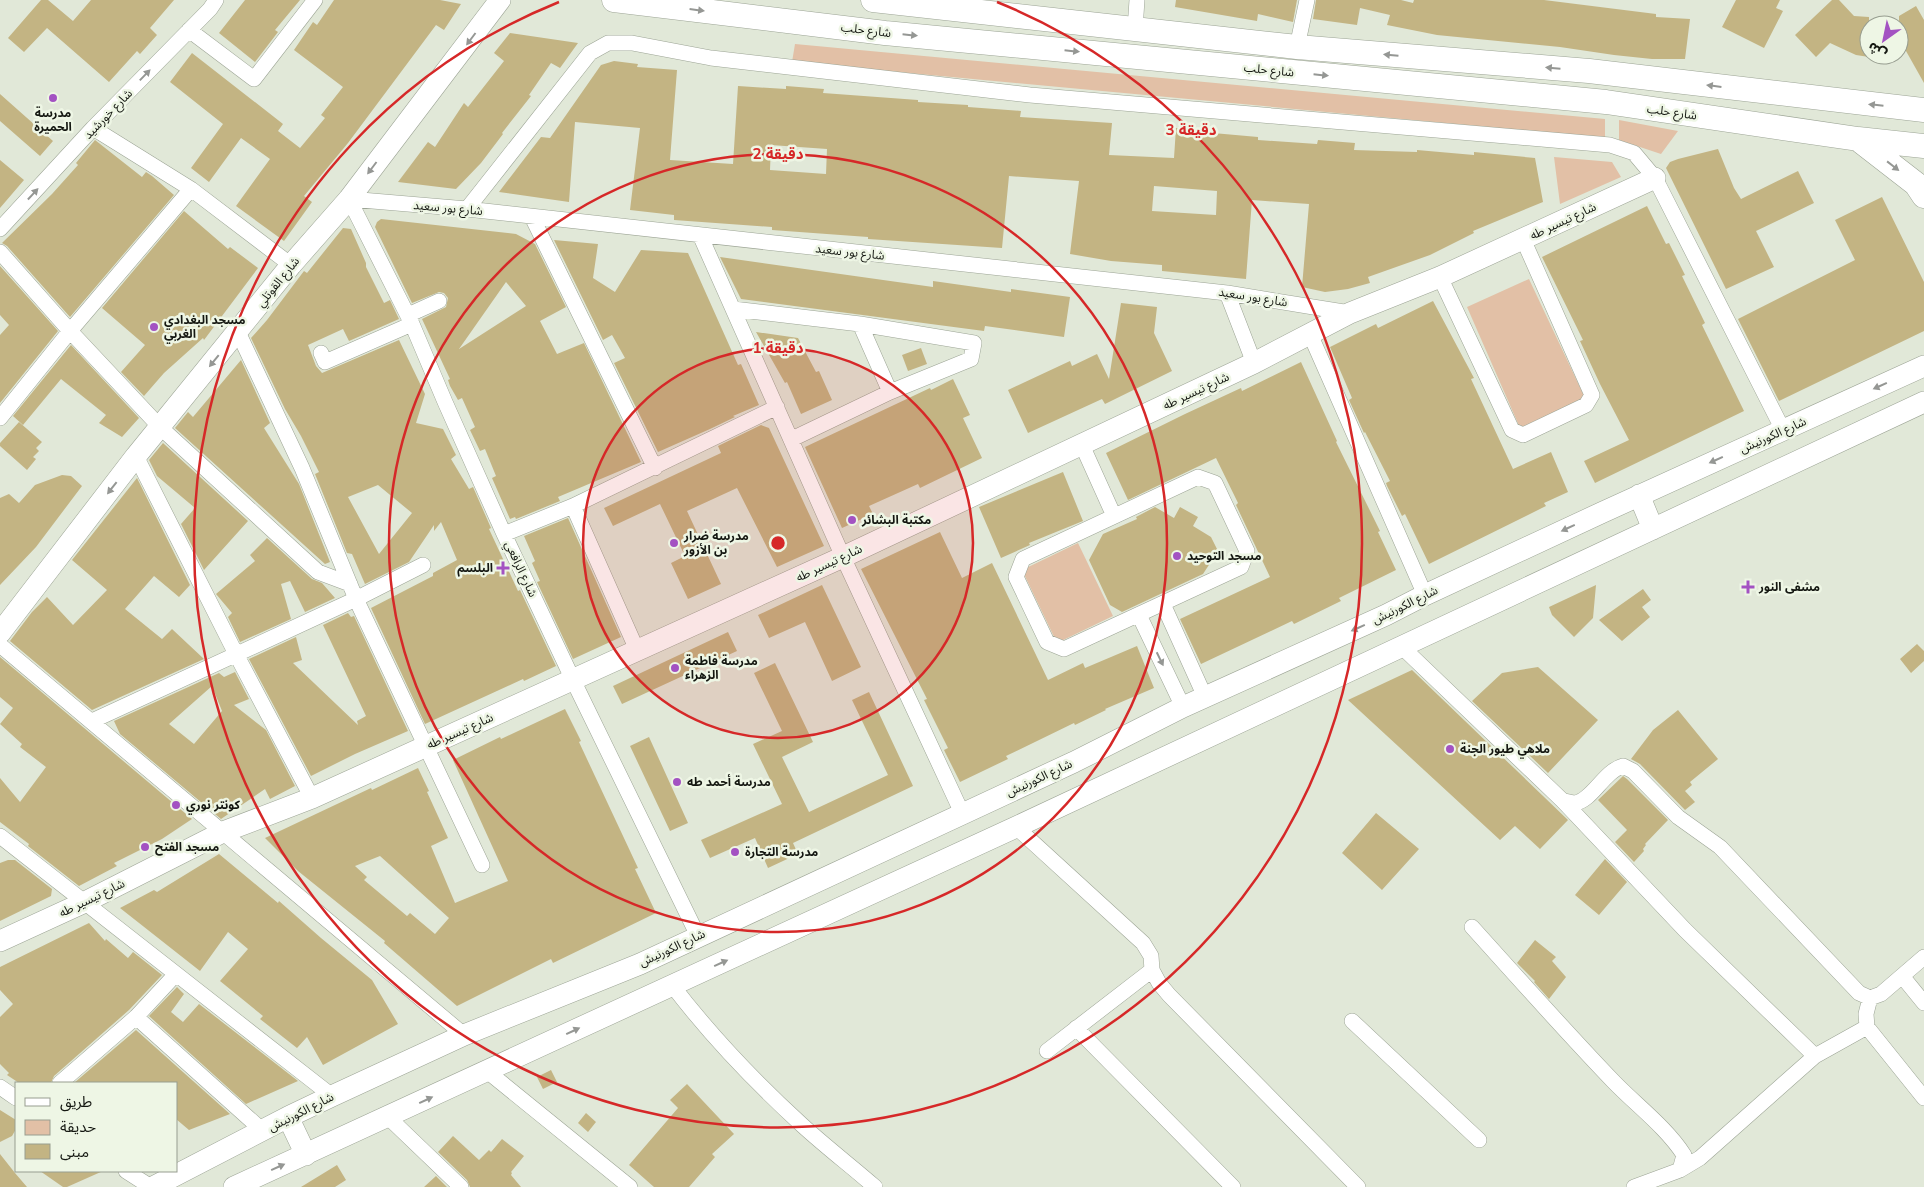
<svg xmlns="http://www.w3.org/2000/svg" width="1924" height="1187" font-family="Mulish,'Noto Sans Arabic',sans-serif">
<rect width="100%" height="100%" fill="#e1e8d8"/>
<path fill="#e2c0a6" d="M795,44l810,75v19l-813,-76z
M1619,120l59,11 -17,23 -42,-14z
M1554,157l58,5 9,15 -61,27z
M1529,279l56,119 -65,30 -53,-121z
M1078,543l35,73 -56,27 -35,-73z"/>
<path fill="#c3b483" fill-rule="evenodd" d="M41,0h7l25,21 18,-21h83l-24,28 7,7 -17,19 -3,-3 -28,31 -62,-54 -23,24 -16,-14z
M245,0h55l-25,30 3,2 -23,30 -36,-29z
M334,0h106l21,4 -17,26 -8,-5 -88,118 -44,53 8,6 -28,39 -48,-35 34,-47 -29,-21 -32,44 -18,-14 32,-44 -53,-42 22,-29 91,71 -5,7 22,17 25,-30 -4,-3 22,-28 -49,-37 19,-28 4,3z
M1176,0h121l-4,22 -35,-8 -1,7 -82,-14z
M1316,0h85l12,3 1,-3h130l112,14v3l34,2 -5,40h-33l-38,-4 -54,-8 -123,-12 -50,-10 3,-10 -30,-7 -3,17 -44,-6z
M1736,0h44l-4,8 7,3 -19,37 -42,-21z
M1832,0h7l15,16 15,1v40l-13,-2 -26,-12 -14,14 -21,-22z
M1916,6l8,14v63l-18,-32 -7,1v-36z
M510,33l68,10 -18,25 -9,-5 -22,32 2,1 -29,37 1,1 -22,29 -25,26 -58,-7 30,-40 7,5 29,-44 4,4 36,-46 -10,-8z
M614,61l24,3 -1,3 40,3 -7,90 63,4 5,-78 48,3v-3l38,3 -1,4 95,7v2l50,3v2l53,4 -1,6 92,6 -3,32 65,3 2,-30 37,2v3l45,4v3l59,4 1,-4 37,3 -1,7 63,2v-2l57,5v-3l61,6 8,44 -70,29 1,2 -44,22 -62,22 2,6 -22,6 -23,3 -23,-5 7,-83 -57,-4 -6,79 -84,-8v-6l-51,-4 -41,-7 9,-73 -70,-5 -7,72 -134,-9v-2l-96,-7v-3l-98,-7v-5l-44,-5 10,-82 -65,-6 -6,80 -70,-10 42,-55 9,1 51,-73zM771,145l56,4 -1,25 -56,-4zM1154,186l63,5 -1,24 -64,-4z
M0,94l53,47 -13,15 -40,-35z
M95,140l47,37 4,-5 6,4 22,19 -104,122 -63,-71 -5,-3 50,-49 26,-29 -2,-2z
M1718,149l16,39 7,11 57,-28 16,32 -58,28 18,36 -48,22 -60,-121 4,-6 8,-3z
M0,160l24,20 -24,28z
M1882,197l42,85v49l-145,70 -41,-82 117,-59 -20,-40z
M1647,206l19,38 3,-1 16,32 -3,1 23,47 -3,2 42,86 -149,72 -11,-22 45,-21 -29,-56 -20,-43 3,-1 -41,-83z
M184,211l44,38 2,-2 28,21 -54,72 -1,-2 -39,35 -20,23 -23,-24 24,-27 -43,-37z
M381,219l135,15 19,10 31,63 -26,14 17,33 27,-11 57,119 -83,35 2,4 -44,18 -1,-2 -5,2 -18,-41 4,-2 -11,-27 -5,2 -10,-21 5,-3 -13,-29 -4,2 -8,-14 -2,-6 2,-1 -28,-60 24,-12 2,-9 -4,-5 -5,-1 -27,11 -37,-76 2,-5zM506,282l20,24 -67,43z
M343,228l8,1 15,34v4l18,36 6,-3 9,19 -50,22 -6,-12 -35,16 8,21 6,7 77,-33 26,54 -9,29 27,6 13,26 -5,4 18,30 4,-2 18,41 -2,1 29,62 2,-1 36,76 -32,15 -1,-2 -98,45 -54,-116 62,-32v-3l24,-13 -16,-38 -7,9v-6l-25,37 -44,22 -13,-30 -5,-1 -32,-79 4,-2 -18,-36 -16,-27 -34,-71 16,-18 37,-49 3,2zM378,485l34,28 -33,41 -31,-57z
M554,240l44,4 -5,34 22,14 26,-42 47,3 50,112 3,-1 18,41 -26,11 2,1 -25,12 -52,23 -44,-89 11,-5 -13,-23 -9,5z
M720,257l213,30v-6l78,11v-3l59,8 -6,40 -79,-11 -1,5 -243,-32z
M0,266l58,65 -58,72v-68l9,-10 -9,-10z
M1433,301l41,77 -3,1 42,90 38,-17 17,40 -24,11 2,3 -117,58 -24,-50 -3,2 -15,-30 -1,-3 4,-2 -25,-49 -1,1 -15,-33 3,-2 -22,-51 46,-23 2,4z
M1121,303l36,4 -3,26 18,38 -67,33 -3,-5 -74,34 -20,-43 62,-29 2,5 25,-12 12,25z
M756,332l42,6 18,34 3,-1 13,29 -31,14 -14,-32 -2,1z
M71,345l68,73 -17,19 -23,-14 7,-8 -45,-36 -38,46 -10,-9z
M921,348l6,16 -19,7 -6,-16z
M241,360l29,63 -6,5 35,56 31,78 -5,2 -150,-136 13,-16 5,5z
M1301,362l36,79 -1,1 44,89 -2,1 18,38 -57,28 2,3 -47,23 -2,-3 -91,43 -21,-45 90,-42 -34,-72 2,-2 -22,-45 -88,42 -22,-47 79,-39 56,-26 1,3z
M953,379l17,36 -7,3 19,40 -62,30 -2,-4 -49,22 4,8 -31,14 -37,-81 125,-59 1,2z
M19,422l23,20 -6,6 3,3 -6,6 3,2 -9,11 -27,-24v-3z
M761,425l8,3 55,118 -47,21 -40,-79 -50,23 34,73 -33,15 -17,-36 14,-7 -25,-52 -47,22 -9,-18 117,-55 -3,-7z
M163,443l85,78 -44,49 -23,-46 14,-16 -38,-32 -8,-16z
M1063,472l20,49 -54,22 1,2 -29,13 -22,-51z
M62,475l9,1 11,10 -46,61 -36,38v-87l9,-4 10,9 16,-18z
M137,478l53,107 -11,12 -25,-21 -29,33 37,30 10,-10 32,30 -112,51 -82,-69 22,-29 15,-15 26,28 34,-35 -35,-30z
M1155,507l19,11 6,-11 18,10 -5,9 18,11 7,14 -15,23 -81,38 -12,-7 -21,-45 14,-26 34,-15 -1,-2z
M568,518l53,119 -48,22 -36,-77 3,-1 -8,-18 3,-2 -11,-25z
M940,532l22,46 30,-15 56,117 35,-17 2,5 52,-22 17,42 -49,21 1,1 -31,15 -1,-2 -68,33 2,3 -48,23 -16,-32 4,-2 -24,-48 3,-1 -66,-130z
M267,538l45,41 10,4 13,15 -30,14 -15,-31 -9,3 10,35 -51,23 -12,-25 4,-4 -16,-19 39,-33 -5,-6z
M822,585l39,82 -29,14 -27,-59 -36,16 -11,-23z
M1596,585l-3,33 -19,19 -22,-22 -3,-8z
M1643,589l8,11 -9,7 8,10 -28,24 -23,-21z
M348,613l3,4 3,-1 54,115 -53,23 -44,22 -62,-117 47,-22 6,23 -9,3 65,62 -1,-4 9,-5 -43,-91z
M728,632l9,19 -115,53 -9,-18z
M1917,644l7,7v10l-13,12 -11,-14z
M0,657l192,162 -30,20 -48,24 3,3 -38,20 -51,-40 1,-2 -29,-22v-44l20,24 26,-35 -26,-20 2,-3 -22,-20 13,-16 -13,-11z
M775,663l38,79 -31,15 27,55 79,-37 -36,-75 17,-8 44,94 -120,57 5,11 -30,14 -13,-30 -45,20 -9,-18 81,-36 -29,-60 29,-13 -28,-58z
M1538,667l60,53 -50,53 -76,-72 30,-28z
M1412,670l156,150 -28,29 -25,-23 -15,14 -152,-140z
M235,672l14,27 -15,6 32,25 29,56 -25,13 -5,-10 -44,30 -101,-85 -6,-13 105,-48 5,4zM212,686l10,25 -28,33 -25,-20z
M565,709l16,32 -2,1 59,126 -3,1 21,44 -103,50 -2,-4 -94,47 -73,-63 1,-2 -87,-70 -33,-33 106,-50 1,2 46,-22 11,23 -2,1 21,46 -17,8 24,57 53,-22 -55,-121 47,-23 1,2zM380,856l69,62 -14,16 -25,-21 -3,3 -43,-36 3,-3 -12,-11z
M1678,710l40,49 -28,23 2,3 -7,6 10,11 -10,8 -45,-46 -9,-5 22,-29z
M649,737l39,86 -18,8 -40,-85z
M1623,776l4,3 41,41 -23,24 1,1 -3,4 1,2 -10,11 -19,-20 12,-12 -29,-30z
M1376,813l43,36 -37,41 -40,-37z
M219,854l59,49 1,-2 42,37 51,42 26,44 -75,41 -16,-28 -10,11 -37,-29 3,-3 -43,-35 28,-32 -20,-17 -28,39 -80,-63 34,-18 3,2z
M1605,859l22,23 -28,33 -24,-20z
M8,860h7l37,29 -1,7 -51,25v-58z
M89,923l16,18 1,-2 22,19 5,-6 29,23 -33,35 -75,66 -3,7h-32l-12,-8 2,-2 -9,-9v-47l13,-13 -13,-14v-23z
M1535,940l21,17 -4,4 14,16 -17,22 -15,-17 1,-1 -18,-18z
M177,987l7,7 -13,18 12,10 16,-18 99,77 -52,23 -97,-88z
M136,1030l94,84 -41,16 -13,-11v-36h-102z
M551,1070l6,12 -14,7 -6,-12z
M687,1084l47,50 -22,20 3,3 -26,30h-35l-25,-22 49,-57 -8,-8z
M0,1110l16,10v9l-4,7 -12,6z
M586,1113l10,9 -8,10 -10,-9z
M453,1136l26,24 10,-10 2,2 11,-13 22,17 -13,16 1,1 -1,2 10,12h-51l-3,-7 -29,-28z
M0,1154l15,19 12,14h-27z
M337,1165l9,15 -11,7h-34z
M40,1171h63l-36,16h-4z
M436,1176l11,11h-23z"/>
<g fill="none" stroke-linecap="round" stroke-linejoin="round">
<g stroke="#9ca495" stroke-width="16">
<path id="street" d="M1135,29l2,-29
M189,30l65,49 61,-79
M1297,47l10,-47
M93,128l98,61 100,76
M349,199l118,10 760,84 123,20
M349,199l63,125 33,78 59,132 69,146 125,256
M467,209l123,-156 18,-10h24l79,15 319,37 580,50 24,8 21,25 128,252
M532,217l123,251
M0,229l93,-101 117,-119 6,-9
M700,235l143,322 119,256
M0,252l70,79 91,97 157,144 32,12
M1440,277l72,153 11,5 63,-30 6,-10 -69,-156
M1227,293l27,70
M733,309l127,15 114,19 -3,16 -81,33 -98,47
M408,315l31,-14
M860,324l30,68
M238,332l64,136 54,131 126,266
M1310,334l115,261
M321,353l4,9 87,-38
M0,418l70,-87 121,-142
M1082,445l32,71
M136,456l100,198 76,144
M1198,477l17,6 32,68 -6,16 -177,82 -17,-7 -31,-65 7,-18z
M573,506l64,144
M504,534l69,-28 204,-99
M1163,604l42,93
M1139,615l44,92
M0,645l464,390
M1402,647l161,154 122,129 130,126
M92,721l264,-122 67,-34
M1563,801c3,0 8,2 12,2 17,-2 29,-32 48,-37l10,5 45,46 42,30 139,146 11,5 11,-4 43,-37
M1016,827l127,116 8,13 1,14 7,13 10,12 189,192
M0,836l332,260
M1472,927c47,52 93,104 141,154 23,24 53,46 71,74l-4,15
M1902,976l22,27
M672,985c39,51 83,97 130,140 24,22 49,41 73,62
M1870,998l-4,16 1,13 57,71
M136,1017l127,114
M1352,1021l127,119
M1076,1028l157,159
M1047,1051l105,-81
M487,1071l143,116
M60,1083l76,-66 40,-43
M0,1087l16,11
M388,1117l73,70
M126,1171l25,16
M1634,1187l46,-17 20,-12 115,-102 52,-29"/>
</g>
<g stroke="#9ca495" stroke-width="22">
<path id="secondary" d="M1639,495l14,34
M0,633l136,-177 155,-191 58,-66 151,-199
M0,941l85,-39 138,-70 89,-34 531,-241 411,-194 96,-50 90,-36 215,-99
M288,1117l18,38
M153,1187l135,-70 44,-21 132,-61 176,-71 434,-202 109,-55 203,-92 39,-20 176,-82 323,-147
M234,1187l782,-360 908,-425"/>
</g>
<g stroke="#9ca495" stroke-width="25">
<path id="primary" d="M614,0l271,33 721,69 252,37 66,7
M873,0l424,47 292,24 335,39
M1858,139l58,45 8,12"/>
</g>
<use href="#street" stroke="#fff" stroke-width="15"/>
<use href="#secondary" stroke="#fff" stroke-width="21"/>
<use href="#primary" stroke="#fff" stroke-width="24"/>
</g>
<defs><path id="oneway-solid" d="M-6-.8H1V-3.2L6.5 0L1 3.2V.8H-6Z" transform="scale(1.25)"/></defs>
<g fill="#959794">
<use href="#oneway-solid" transform="translate(697 10) rotate(7)"/>
<use href="#oneway-solid" transform="translate(910 35) rotate(6)"/>
<use href="#oneway-solid" transform="translate(471 39) rotate(127)"/>
<use href="#oneway-solid" transform="translate(1072 51) rotate(6)"/>
<use href="#oneway-solid" transform="translate(1391 55) rotate(-175)"/>
<use href="#oneway-solid" transform="translate(1553 68) rotate(-175)"/>
<use href="#oneway-solid" transform="translate(145 75) rotate(-46)"/>
<use href="#oneway-solid" transform="translate(1321 75) rotate(6)"/>
<use href="#oneway-solid" transform="translate(1714 86) rotate(-173)"/>
<use href="#oneway-solid" transform="translate(1876 105) rotate(-174)"/>
<use href="#oneway-solid" transform="translate(1893 166) rotate(38)"/>
<use href="#oneway-solid" transform="translate(372 168) rotate(127)"/>
<use href="#oneway-solid" transform="translate(33 194) rotate(-47)"/>
<use href="#oneway-solid" transform="translate(214 361) rotate(129)"/>
<use href="#oneway-solid" transform="translate(1880 386) rotate(156)"/>
<use href="#oneway-solid" transform="translate(1716 460) rotate(156)"/>
<use href="#oneway-solid" transform="translate(112 488) rotate(128)"/>
<use href="#oneway-solid" transform="translate(1568 528) rotate(155)"/>
<use href="#oneway-solid" transform="translate(1358 628) rotate(156)"/>
<use href="#oneway-solid" transform="translate(1160 659) rotate(64)"/>
<use href="#oneway-solid" transform="translate(721 963) rotate(-24)"/>
<use href="#oneway-solid" transform="translate(573 1031) rotate(-25)"/>
<use href="#oneway-solid" transform="translate(426 1100) rotate(-25)"/>
<use href="#oneway-solid" transform="translate(278 1167) rotate(-24)"/>
</g>
<circle cx="778" cy="543" r="195" fill="#d62828" fill-opacity=".12"/>
<g fill="none" stroke="#d62828" stroke-width="2.5">
<circle cx="778" cy="543" r="195"/>
<circle cx="778" cy="543" r="389"/>
<path d="M997 2A584 584 0 1 1 559 2"/>
</g>
<g fill="#a352c2" stroke="#eef6e5" stroke-width="2">
<circle cx="53" cy="98" r="5"/>
<circle cx="154" cy="327" r="5"/>
<circle cx="852" cy="520" r="5"/>
<circle cx="674" cy="543" r="5"/>
<circle cx="1177" cy="556" r="5"/>
<path d="M500.5 560.5h5v5h5v5h-5v5h-5v-5h-5v-5h5z"/>
<path d="M1745.5 579.5h5v5h5v5h-5v5h-5v-5h-5v-5h5z"/>
<circle cx="675" cy="668" r="5"/>
<circle cx="1450" cy="749" r="5"/>
<circle cx="677" cy="782" r="5"/>
<circle cx="176" cy="805" r="5"/>
<circle cx="145" cy="847" r="5"/>
<circle cx="735" cy="852" r="5"/>
</g>
<g text-anchor="middle" stroke-width="5" stroke-linejoin="round" paint-order="stroke">
<g font-size="12" fill="#141711" stroke="#eef6e5">
<text transform="translate(866 30) rotate(7)" y="4">شارع حلب</text>
<text transform="translate(1269 70) rotate(6)" y="4">شارع حلب</text>
<text transform="translate(1672 112) rotate(8)" y="4">شارع حلب</text>
<text transform="translate(108 114) rotate(-46)" y="4">شارع خورشيد</text>
<text transform="translate(448 208) rotate(5)" y="4">شارع بور سعيد</text>
<text transform="translate(1563 221) rotate(-25)" y="4">شارع تيسير طه</text>
<text transform="translate(850 252) rotate(6)" y="4">شارع بور سعيد</text>
<text transform="translate(278 282) rotate(-51)" y="4">شارع القوتلي</text>
<text transform="translate(1253 297) rotate(9)" y="4">شارع بور سعيد</text>
<text transform="translate(1196 391) rotate(-25)" y="4">شارع تيسير طه</text>
<text transform="translate(1773 435) rotate(-24)" y="4">شارع الكورنيش</text>
<text transform="translate(829 563) rotate(-25)" y="4">شارع تيسير طه</text>
<text transform="translate(521 569) rotate(65)" y="4">شارع الرافعي</text>
<text transform="translate(1405 605) rotate(-26)" y="4">شارع الكورنيش</text>
<text transform="translate(460 731) rotate(-24)" y="4">شارع تيسير طه</text>
<text transform="translate(1039 778) rotate(-25)" y="4">شارع الكورنيش</text>
<text transform="translate(92 898) rotate(-26)" y="4">شارع تيسير طه</text>
<text transform="translate(672 948) rotate(-25)" y="4">شارع الكورنيش</text>
<text transform="translate(301 1112) rotate(-27)" y="4">شارع الكورنيش</text>
</g>
<g font-size="12" font-weight="bold" fill="#141711" stroke="#eef6e5" text-anchor="start">
<text x="53" y="117" text-anchor="middle">مدرسة<tspan x="53" dy="14">الحميرة</tspan></text>
<text x="164" y="324">مسجد البغدادي<tspan x="164" dy="14">الغربي</tspan></text>
<text x="862" y="524">مكتبة البشائر</text>
<text x="684" y="540">مدرسة ضرار<tspan x="684" dy="14">بن الأزور</tspan></text>
<text x="1187" y="560">مسجد التوحيد</text>
<text x="493" y="572" text-anchor="end">البلسم</text>
<text x="1759" y="591">مشفى النور</text>
<text x="685" y="665">مدرسة فاطمة<tspan x="685" dy="14">الزهراء</tspan></text>
<text x="1460" y="753">ملاهي طيور الجنة</text>
<text x="687" y="786">مدرسة أحمد طه</text>
<text x="186" y="809">كونتر نوري</text>
<text x="155" y="851">مسجد الفتح</text>
<text x="745" y="856">مدرسة التجارة</text>
</g>
</g>
<circle cx="778" cy="543" r="8" fill="#d62828" stroke="#eef6e5" stroke-width="2.5"/>
<g font-size="15" text-anchor="middle" font-weight="bold" fill="#d62828" stroke="#eef6e5" stroke-width="5" stroke-linejoin="round" paint-order="stroke">
<text x="1191" y="135">3 دقيقة</text>
<text x="778" y="159">2 دقيقة</text>
<text x="778" y="353">1 دقيقة</text>
</g>
<rect x="15" y="1082" width="162" height="90" fill="#eef6e5" stroke="#979d90"/>
<rect x="25" y="1098" width="25" height="8" fill="#ffffff" stroke="#979d90"/>
<text x="60" y="1107" font-size="15" fill="#141711">طريق</text>
<rect x="25" y="1120" width="25" height="15" fill="#e2c0a6" stroke="#979d90"/>
<text x="60" y="1132" font-size="15" fill="#141711">حديقة</text>
<rect x="25" y="1144" width="25" height="15" fill="#c3b483" stroke="#979d90"/>
<text x="60" y="1157" font-size="15" fill="#141711">مبنى</text>
<g transform="translate(1884 40) rotate(213)"><circle r="24" fill="#eef6e5" stroke="#979d90"/>
<path d="M0-4L9 19L0 12L-9 19Z" fill="#a352c2"/>
<text y="-8" font-size="14" font-weight="bold" text-anchor="middle" fill="#141711">ش</text>
</g>
</svg>
